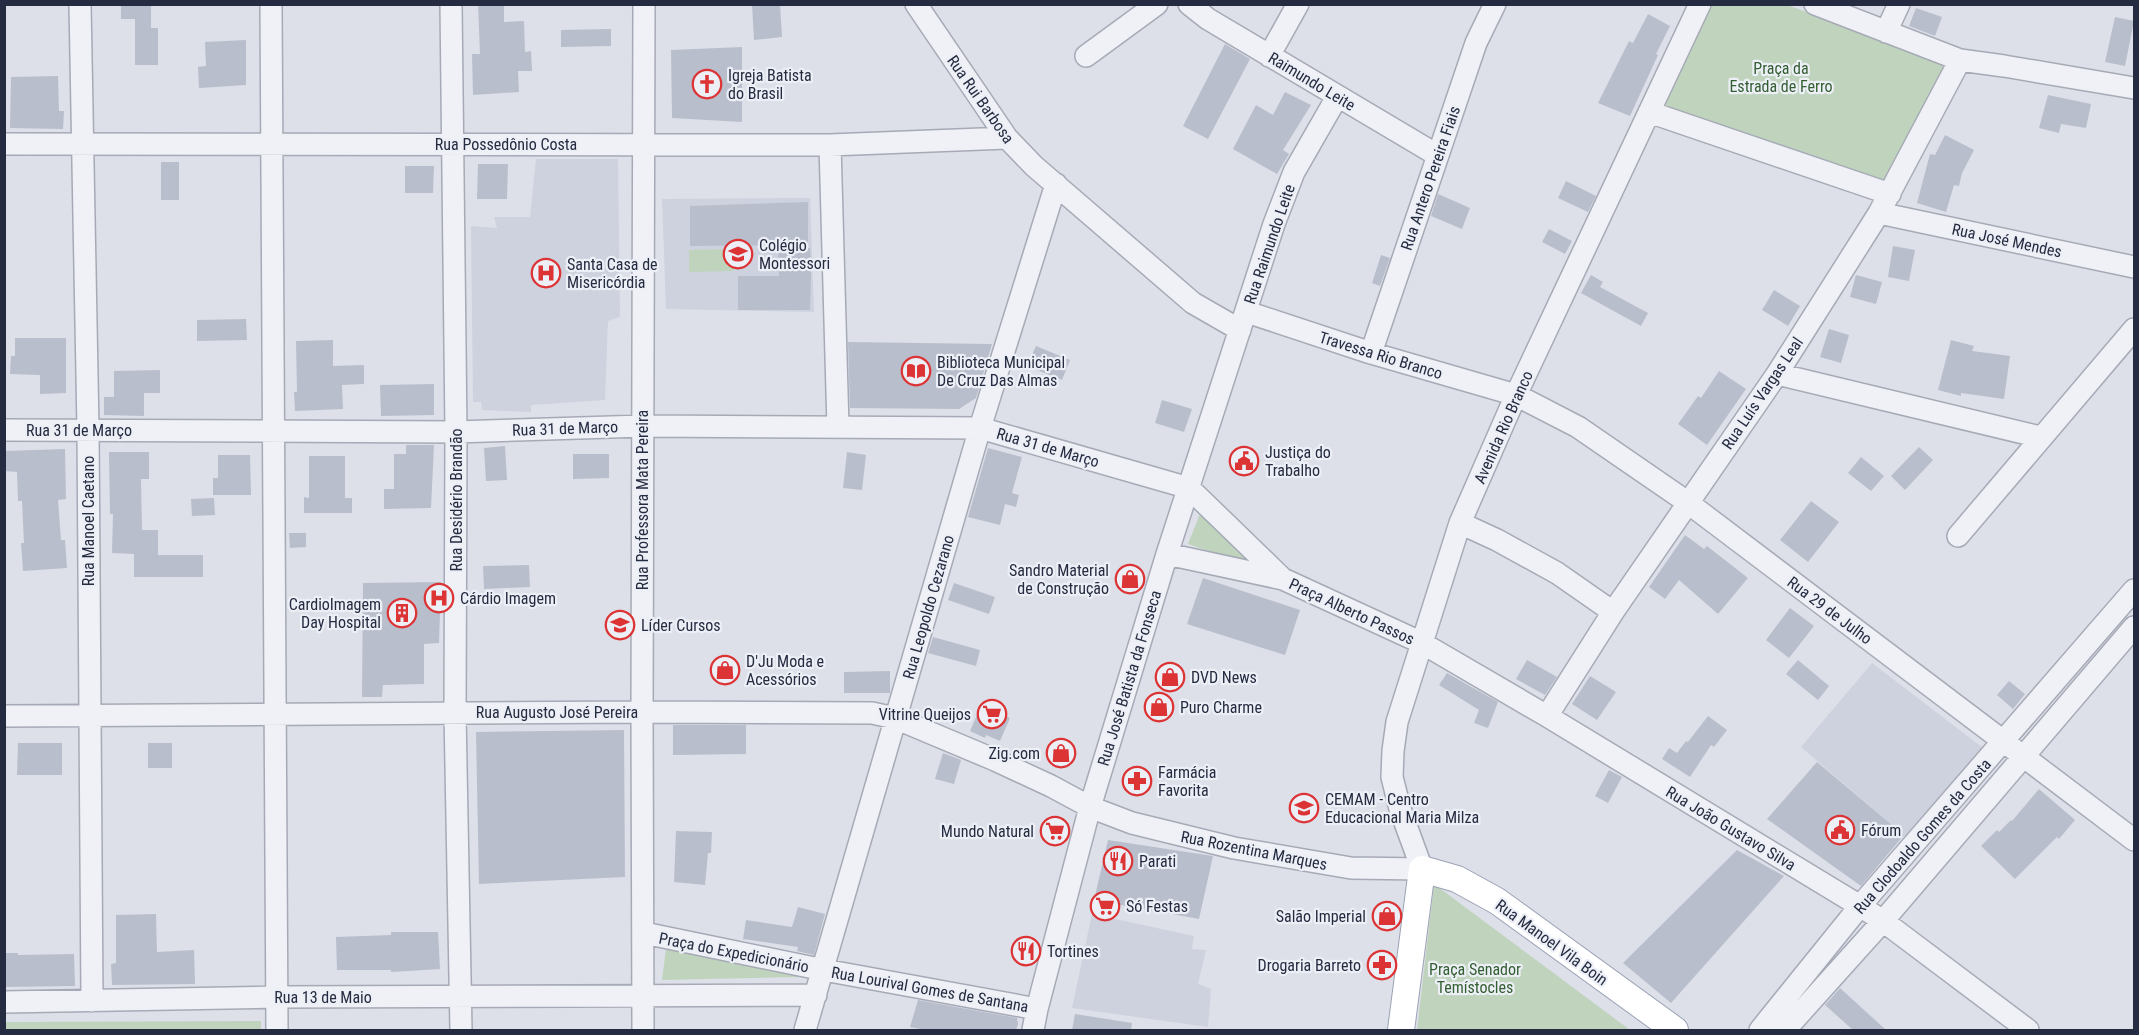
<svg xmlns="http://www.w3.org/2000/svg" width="2139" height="1035" font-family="'Roboto Condensed',sans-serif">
<rect width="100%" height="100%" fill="#dde0e8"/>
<path fill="#ced2de" d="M536,159h82l2,158 -12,4 -3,79 -74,5v7l-49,-2 -1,-8h-8l-2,-176 26,2 -3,-11h36z
M810,198l4,114 -148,-3 -4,-110z
M1872,663l115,88 -76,90 -110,-94z
M1092,914l102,22 -2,13 14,1 -8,34 13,5 -3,38 -136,-19z"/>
<path fill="#bfd3bd" d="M1710,5h77l166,60 -68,124 -224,-79z
M734,249v22l-45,1v-22z
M1200,514l61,55 -73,-25z
M1434,884l196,146h-213z
M666,949l136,28 -140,3z
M261,1021v9h-257l1,-8z"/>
<path fill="#b9becc" d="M121,4h30v24h7v37h-23v-46h-14z
M478,4h26v18l20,-1 1,31 6,-1 1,20h-14l1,21 -46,3 -1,-41h8z
M752,4h28l2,33 -28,3z
M1916,8l26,9 -7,19 -26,-10z
M1648,14l22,12 -14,28 2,1 -28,61 -32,-13 31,-62 4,2z
M2115,17l19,4 -9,45 -20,-4z
M611,29v17l-50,1v-17z
M246,40v45l-47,3 -1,-21 8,-1 -1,-24z
M1225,44l25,15 -42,80 -25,-13z
M742,47v75l-70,-4 -1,-68z
M58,76l1,35h5l-1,18 -53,-1 1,-51z
M1285,92l26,13 -28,45 6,4 -12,20 -44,-25 23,-44 17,10z
M2048,95l43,9 -5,24 -25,-4 -2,9 -20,-5z
M1945,135l29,15 -12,23 -3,13 -5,-1 -8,27 -29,-9 13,-49 5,1z
M161,162h18v38h-18z
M478,164h30l-1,35h-30z
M405,166h29l-1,27h-28z
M1566,181l30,15 -8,16 -30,-14z
M1438,194l32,14 -8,21 -31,-13z
M808,202v46h2l1,25 -1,37h-72v-34h41l-1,-31 -88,1v-40z
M1549,229l23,12 -7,13 -23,-12z
M1893,246l22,4 -6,31 -21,-4z
M1381,255l9,3 -10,28 -8,-3z
M1591,275l12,7 -3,5 48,26 -7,13 -60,-33z
M1856,275l26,7 -6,22 -26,-7z
M1774,290l26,16 -12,20 -26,-16z
M246,319l1,21 -50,1v-21z
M1829,329l20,6 -8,28 -21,-6z
M15,338h51v55l-26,1v-19l-30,-1 1,-18h4z
M333,340v26l31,-1v19l-22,1 1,24 -48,2 -1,-19h3l-1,-51z
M1951,340l23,6 -2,5 38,5 -6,43 -43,-6v3l-23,-6z
M848,342l144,2 -16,54 -17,11 -109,-1z
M1036,346l34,14 -8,20 -35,-14z
M160,370v23h-16v23l-40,-1v-18h10v-26z
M1719,371l27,18 -39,56 -29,-21 20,-28 3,2z
M434,384v31l-53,1 -1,-31z
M1162,400l30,9 -8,23 -29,-9z
M406,445h28l-3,63 -47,1v-20h10v-35h12z
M505,446l2,34 -21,1 -2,-33z
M1919,447l14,13 -28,30 -14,-14z
M988,448l34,9 -10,36 7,2 -3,12 -11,-3 -5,21 -32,-8z
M65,449l1,50 -8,1 3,40h4l2,28 -44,3 -2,-28h3l-2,-42h-4l-1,-29 -13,-1v-20z
M109,452h40v27h-8l1,51h16v25h45v22h-69v-23l-22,-1 1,-39h-3z
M847,452l19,3 -4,35 -19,-2z
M573,454h36v24l-36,1z
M218,455h32l1,40h-38v-17h5z
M309,456h36v42h7v15h-48v-16l5,1z
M1861,457l23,19 -13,15 -23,-18z
M214,498l1,17 -23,1 -1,-17z
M1811,501l28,21 -31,40 -28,-22z
M289,533h17v14l-16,1z
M1685,535l19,14 3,-3 41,32 -30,36 -39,-34 -14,19 -16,-12z
M529,565l1,22 -46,2 -1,-23z
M1203,578l97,32 -15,45 -98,-31z
M441,582l-2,61 -15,1v40l-41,1 -1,12h-20l1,-114z
M954,583l41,14 -6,17 -41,-14z
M1790,608l24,18 -25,32 -23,-18z
M933,637l47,13 -4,16 -48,-13z
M1527,660l30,17 -12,18 -29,-16z
M1798,660l31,26 -11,14 -32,-26z
M890,671v22h-46v-21z
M1447,673l51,29 -10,26 -14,-5 5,-13 -40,-25z
M1590,676l26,16 -19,28 -25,-16z
M2009,681l16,13 -12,15 -16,-14z
M981,706l29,12 -10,23 -14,-6 -1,3 -15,-7z
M1708,716l19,14 -13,17 -3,-2 -21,32 -28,-18 7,-11 8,5 9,-12 2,1z
M673,725h73v29l-73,1z
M624,730l1,147 -146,7 -3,-152z
M18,743h44v32h-45z
M148,743h24v25h-24z
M943,753l18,7 -7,24 -19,-5z
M1817,762l87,73 -43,51 -94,-67z
M1609,770l13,7 -14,26 -13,-7z
M2039,789l36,31 -16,19 -2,-2 -42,42 -34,-33 16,-16 2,2 12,-12 1,1z
M676,831l36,1 -1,21h-3l-3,32 -31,-3z
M1108,840l105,16 -14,63 -105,-19z
M1737,850l47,26 -113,127 -48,-40z
M798,907l27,7 -11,41 -17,-4 1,-4 -55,-8 3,-19 46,7z
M156,914l1,38 37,-2 1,34 -83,1 -1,-21 5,-1v-48z
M391,932h47l2,37 -49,3v-2h-54l-1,-33 55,-2z
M4,953h14v2l56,-1 1,32 -71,1z
M1840,988l46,42h-33l-28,-25z
M918,1000l99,18 1,6 -2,6h-91l-15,-3z
M1075,1014l57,9 -1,7h-59z"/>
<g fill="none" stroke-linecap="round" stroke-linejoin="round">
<g stroke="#a6aab6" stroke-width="24">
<path id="minor" d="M80,4l8,425 4,572
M271,4l6,1026
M451,4l5,428 -1,281 6,317
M916,4l91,134 27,28 159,137 47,27
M1189,4l19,15 229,136
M1815,4l145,56 44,6 130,22
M1886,32l13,-28
M1086,56l71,-52
M1269,56l29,-52
M1649,112l241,82
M4,144l826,1 177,-7
M830,145l8,282
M1879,213l255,54
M1247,312l124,41 145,42 62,32 109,75 447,338
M1371,353l105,-310 19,-39
M1777,374l263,63
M4,430l452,2 187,-6 337,2 209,60 94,91
M1460,523l37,17 60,33 56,39
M1958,536l176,-207
M1167,554l116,25 139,64 125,73 313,190 23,15 145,109
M4,716l638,-4 230,1 23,5 100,42 56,26 39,21 42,16 102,25 117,20 71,1 -22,-60 -8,-32 1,-26 4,-29 25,-79 38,-120 56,-128 184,-391
M1547,716l66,-104 164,-238 102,-161 81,-153
M644,933l180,37 213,39
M4,1002l273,-5 539,-2
M643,1030l-1,-318 2,-708
M805,1030l175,-602 76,-244
M1033,1030l4,-21 53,-202 77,-253 107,-330 20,-52 43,-75
M1760,1030l100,-124 274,-316
M1785,1030l98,-109 251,-294"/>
</g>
<g stroke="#9ba2b5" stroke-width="28">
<path id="major" d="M1401,1030l21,-161 35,10 40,22 178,129"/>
</g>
<use href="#minor" stroke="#f0f1f6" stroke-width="21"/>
<use href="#major" stroke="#fff" stroke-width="26"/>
</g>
<defs>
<g id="church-ring" transform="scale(1.5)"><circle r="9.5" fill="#eceff6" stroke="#dc3335" stroke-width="1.5"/><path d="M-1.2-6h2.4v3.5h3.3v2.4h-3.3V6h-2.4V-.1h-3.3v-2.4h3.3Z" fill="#dc3335"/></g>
<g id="school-ring" transform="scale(1.5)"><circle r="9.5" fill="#eceff6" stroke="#dc3335" stroke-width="1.5"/><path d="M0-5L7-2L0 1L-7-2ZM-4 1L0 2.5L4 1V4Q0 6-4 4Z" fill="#dc3335"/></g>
<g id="hospital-ring" transform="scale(1.5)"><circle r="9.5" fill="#eceff6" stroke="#dc3335" stroke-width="1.5"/><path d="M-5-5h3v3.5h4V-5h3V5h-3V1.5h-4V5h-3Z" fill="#dc3335"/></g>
<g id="library-ring" transform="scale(1.5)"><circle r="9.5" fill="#eceff6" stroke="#dc3335" stroke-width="1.5"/><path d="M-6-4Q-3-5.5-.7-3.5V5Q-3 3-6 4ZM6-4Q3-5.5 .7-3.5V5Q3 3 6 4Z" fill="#dc3335"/></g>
<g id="civic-ring" transform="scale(1.5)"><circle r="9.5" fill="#eceff6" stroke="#dc3335" stroke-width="1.5"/><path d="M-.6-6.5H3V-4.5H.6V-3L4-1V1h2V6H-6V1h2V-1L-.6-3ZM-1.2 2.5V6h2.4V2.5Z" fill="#dc3335"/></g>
<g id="shop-ring" transform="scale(1.5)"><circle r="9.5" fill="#eceff6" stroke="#dc3335" stroke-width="1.5"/><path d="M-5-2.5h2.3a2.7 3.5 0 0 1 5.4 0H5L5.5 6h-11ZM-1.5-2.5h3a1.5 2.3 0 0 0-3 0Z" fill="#dc3335"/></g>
<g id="building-ring" transform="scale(1.5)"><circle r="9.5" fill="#eceff6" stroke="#dc3335" stroke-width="1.5"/><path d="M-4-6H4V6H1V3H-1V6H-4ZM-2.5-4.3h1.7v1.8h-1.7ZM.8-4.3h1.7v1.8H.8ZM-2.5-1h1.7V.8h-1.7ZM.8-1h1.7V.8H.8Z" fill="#dc3335"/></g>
<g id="supermarket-ring" transform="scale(1.5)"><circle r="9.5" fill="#eceff6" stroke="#dc3335" stroke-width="1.5"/><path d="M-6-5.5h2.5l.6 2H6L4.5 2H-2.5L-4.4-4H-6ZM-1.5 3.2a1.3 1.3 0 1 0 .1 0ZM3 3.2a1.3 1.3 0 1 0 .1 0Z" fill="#dc3335"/></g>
<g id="pharmacy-ring" transform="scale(1.5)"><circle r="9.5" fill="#eceff6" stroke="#dc3335" stroke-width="1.5"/><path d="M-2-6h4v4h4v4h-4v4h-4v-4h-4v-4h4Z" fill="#dc3335"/></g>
<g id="restaurant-ring" transform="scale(1.5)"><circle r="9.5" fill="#eceff6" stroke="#dc3335" stroke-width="1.5"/><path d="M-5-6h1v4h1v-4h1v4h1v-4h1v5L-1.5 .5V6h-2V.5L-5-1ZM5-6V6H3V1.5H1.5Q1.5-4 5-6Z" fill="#dc3335"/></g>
</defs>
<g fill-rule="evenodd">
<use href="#church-ring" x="707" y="84"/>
<use href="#school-ring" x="738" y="254"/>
<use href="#hospital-ring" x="546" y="273"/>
<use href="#library-ring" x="916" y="371"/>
<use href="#civic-ring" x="1244" y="461"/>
<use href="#shop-ring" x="1130" y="579"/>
<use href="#hospital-ring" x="439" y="598"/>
<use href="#building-ring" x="402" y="613"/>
<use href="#school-ring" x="620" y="625"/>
<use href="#shop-ring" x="725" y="670"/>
<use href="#shop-ring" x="1170" y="677"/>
<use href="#shop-ring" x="1159" y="707"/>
<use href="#supermarket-ring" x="992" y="714"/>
<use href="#shop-ring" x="1061" y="753"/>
<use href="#pharmacy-ring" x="1137" y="781"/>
<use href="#school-ring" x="1304" y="808"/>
<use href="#civic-ring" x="1840" y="830"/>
<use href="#supermarket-ring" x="1055" y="831"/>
<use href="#restaurant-ring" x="1118" y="861"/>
<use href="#supermarket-ring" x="1105" y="906"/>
<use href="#shop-ring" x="1387" y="916"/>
<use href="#restaurant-ring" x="1026" y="951"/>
<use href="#pharmacy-ring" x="1382" y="965"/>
</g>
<g text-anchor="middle" stroke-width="4.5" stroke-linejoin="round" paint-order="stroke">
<g font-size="16" fill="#335e31" stroke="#eceff6">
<text x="1781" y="74">Praça da<tspan x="1781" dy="18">Estrada de Ferro</tspan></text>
<text x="1475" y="975">Praça Senador<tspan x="1475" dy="18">Temístocles</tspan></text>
</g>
<g font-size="16" fill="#252b40" stroke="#eceff6" text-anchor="start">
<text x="728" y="81">Igreja Batista<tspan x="728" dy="18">do Brasil</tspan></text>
<text x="759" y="251">Colégio<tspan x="759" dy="18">Montessori</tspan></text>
<text x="567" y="270">Santa Casa de<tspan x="567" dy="18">Misericórdia</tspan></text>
<text x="937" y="368">Biblioteca Municipal<tspan x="937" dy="18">De Cruz Das Almas</tspan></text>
<text x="1265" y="458">Justiça do<tspan x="1265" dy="18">Trabalho</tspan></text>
<text x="1109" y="576" text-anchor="end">Sandro Material<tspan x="1109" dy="18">de Construção</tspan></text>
<text x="460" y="604">Cárdio Imagem</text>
<text x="381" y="610" text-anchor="end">CardioImagem<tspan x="381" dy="18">Day Hospital</tspan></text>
<text x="641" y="631">Líder Cursos</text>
<text x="746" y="667">D'Ju Moda e<tspan x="746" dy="18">Acessórios</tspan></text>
<text x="1191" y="683">DVD News</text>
<text x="1180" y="713">Puro Charme</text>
<text x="971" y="720" text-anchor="end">Vitrine Queijos</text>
<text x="1040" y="759" text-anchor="end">Zig.com</text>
<text x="1158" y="778">Farmácia<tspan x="1158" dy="18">Favorita</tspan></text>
<text x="1325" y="805">CEMAM - Centro<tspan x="1325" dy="18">Educacional Maria Milza</tspan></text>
<text x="1861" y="836">Fórum</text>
<text x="1034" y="837" text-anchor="end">Mundo Natural</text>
<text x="1139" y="867">Parati</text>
<text x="1126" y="912">Só Festas</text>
<text x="1366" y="922" text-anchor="end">Salão Imperial</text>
<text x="1047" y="957">Tortines</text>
<text x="1361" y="971" text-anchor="end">Drogaria Barreto</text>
</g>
<g font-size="16" fill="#252b40" stroke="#eceff6">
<text transform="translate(1312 81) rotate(31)" y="6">Raimundo Leite</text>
<text transform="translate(981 99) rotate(55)" y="6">Rua Rui Barbosa</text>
<text x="506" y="150">Rua Possedônio Costa</text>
<text transform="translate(1430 178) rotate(-71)" y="6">Rua Antero Pereira Fiais</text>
<text transform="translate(2007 240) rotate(12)" y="6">Rua José Mendes</text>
<text transform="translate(1269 244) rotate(-71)" y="6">Rua Raimundo Leite</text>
<text transform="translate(1381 355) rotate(17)" y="6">Travessa Rio Branco</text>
<text transform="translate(1762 393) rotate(-56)" y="6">Rua Luís Vargas Leal</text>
<text transform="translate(1503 427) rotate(-66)" y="6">Avenida Rio Branco</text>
<text transform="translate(565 428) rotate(-2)" y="6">Rua 31 de Março</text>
<text x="79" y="436">Rua 31 de Março</text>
<text transform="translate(1048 447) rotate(16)" y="6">Rua 31 de Março</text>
<text transform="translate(456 500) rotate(-90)" y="6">Rua Desidério Brandão</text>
<text transform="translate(642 500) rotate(-90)" y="6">Rua Professora Mata Pereira</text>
<text transform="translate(88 521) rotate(-90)" y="6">Rua Manoel Caetano</text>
<text transform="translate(928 607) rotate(-74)" y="6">Rua Leopoldo Cezarano</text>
<text transform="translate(1830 610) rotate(37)" y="6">Rua 29 de Julho</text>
<text transform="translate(1352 611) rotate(25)" y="6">Praça Alberto Passos</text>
<text transform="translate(1129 678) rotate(-73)" y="6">Rua José Batista da Fonseca</text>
<text x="557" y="718">Rua Augusto José Pereira</text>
<text transform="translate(1731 828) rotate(31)" y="6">Rua João Gustavo Silva</text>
<text transform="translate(1922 836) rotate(-49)" y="6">Rua Clodoaldo Gomes da Costa</text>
<text transform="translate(1254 850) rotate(11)" y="6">Rua Rozentina Marques</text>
<text transform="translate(1552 942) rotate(36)" y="6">Rua Manoel Vila Boin</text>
<text transform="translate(734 952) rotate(11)" y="6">Praça do Expedicionário</text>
<text transform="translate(930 989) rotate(10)" y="6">Rua Lourival Gomes de Santana</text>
<text x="323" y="1003">Rua 13 de Maio</text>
</g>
</g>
<rect width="2139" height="1035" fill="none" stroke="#252b40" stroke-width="12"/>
</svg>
